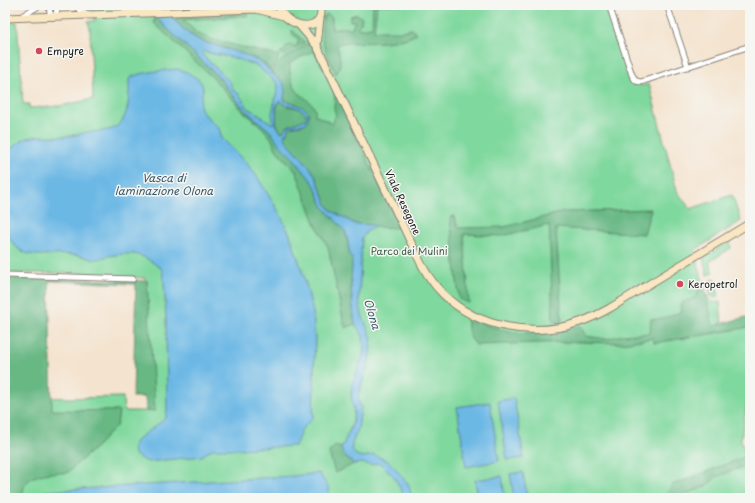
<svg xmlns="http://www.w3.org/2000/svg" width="755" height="503" font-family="'Playpen Sans',sans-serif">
<rect width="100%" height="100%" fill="#f6f6f2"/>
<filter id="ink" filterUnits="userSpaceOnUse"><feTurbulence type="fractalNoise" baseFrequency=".025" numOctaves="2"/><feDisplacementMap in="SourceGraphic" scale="8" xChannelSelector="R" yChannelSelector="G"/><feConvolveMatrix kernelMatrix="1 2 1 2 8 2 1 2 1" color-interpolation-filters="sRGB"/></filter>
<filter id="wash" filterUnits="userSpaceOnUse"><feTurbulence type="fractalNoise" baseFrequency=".012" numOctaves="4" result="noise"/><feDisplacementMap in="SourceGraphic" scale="16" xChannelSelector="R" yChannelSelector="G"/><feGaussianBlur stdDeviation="0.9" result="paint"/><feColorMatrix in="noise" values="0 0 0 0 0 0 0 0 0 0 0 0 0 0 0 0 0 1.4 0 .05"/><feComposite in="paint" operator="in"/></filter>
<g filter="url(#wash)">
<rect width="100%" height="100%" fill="#f4e3ce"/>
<path fill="#7fd89d" stroke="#4e7a5c" d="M81,5h527l21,72c6,7 10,10 20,7l28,107 13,18 42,-14 9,26 -46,29c3,10 9,45 16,51 2,2 5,1 9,1l2,22 28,-5v67l-9,53 9,35v24h-745v-102l65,2 53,-1 1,14h27l-4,-130 -2,-3 -67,-5h-73v-251h12l6,82h6v4l31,-2 33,-7 -3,-70 -2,-8h7l-3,-12z
M730,241l1,7 -22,14 4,11 -6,2 -4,-17z
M715,279l4,18 -4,1 -4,-2 -3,-13 2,-2z"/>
<path fill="#67b884" stroke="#426a50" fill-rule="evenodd" d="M373,5h4l-3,26h26l11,-2 3,1 2,4c-16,11 -55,8 -75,9l-4,2c2,9 6,20 -1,29 -9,-19 -19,-37 -12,-58l3,-2 5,3v13l6,-2h14l3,-7h-5v-5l7,-2 5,4 -1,5 -3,3 1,3 13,-2z
M248,13l-1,3 -64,4 15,14 12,5 64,16h5l-2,7 -7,8 -5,-6 -9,-5 -55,-18 -12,-7 -17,-16z
M154,19h3l61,57 8,11 23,27 11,8 10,9 10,14 14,14 20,25 10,24 21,23 6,27 2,2 -1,1 -1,28 4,35 -9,4 -2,-4 -16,-77 -13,-24 -19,-52 -19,-20 -6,-13 -9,-11 -18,-15 -30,-33 -60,-56z
M292,30l13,12 -22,14 -3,-3 5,-3 2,-4 4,-1 4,1 3,-3v-5l-6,-4z
M308,43l6,5 86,180 -26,-1 -1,-1 -18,-2 -23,-13 -5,-6 -12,-30 -6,-9 -18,-19 -7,-10v-2l2,-1 4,-7 15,-3 4,-10 -12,-10 -8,-1 -5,-3 1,-7 -14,-22 11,-11zM311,52h3l2,3c6,11 14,23 18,35 2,9 -2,17 2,25l-2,3 -1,6 -18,-9c2,-13 -12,-16 -18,-24 -6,-9 -8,-18 -7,-28z
M279,101c3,1 6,4 8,5 10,3 14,0 20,10l-1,3 -18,7 -6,6c-8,-5 -7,-23 -3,-31z
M651,209l-7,25 -88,-6 6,94h-9l-4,-97 -47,11 -38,-2 5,69 -10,-4 -9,-82 4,-1 4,12 46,-1 60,-15z
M5,278l142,3 8,130h-9l-1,-14h-12l3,-113 -87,-3 3,129 67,1 -2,14 -19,20 -31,28c-18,-1 -47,0 -44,25h-18z
M704,287l9,39 37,-10v11l-28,5 -68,11 -1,-5 -30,5 -49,-1 -98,3 -6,-8 -4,-18 2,-2c39,19 71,20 112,9l6,10 20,3 16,-4 28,-2 1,-14c10,2 22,-4 31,-8l-2,-6c6,-8 17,-1 19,-17z
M336,446l5,2 3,8 10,8 -19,9 -6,-21 4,-4z
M750,455v11l-13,3 -21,8 -10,9 -28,12h-14l8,-13z"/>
<path fill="#6cb8e5" stroke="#446a80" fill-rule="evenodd" d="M149,5h12l11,13 17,16 12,7 42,13 21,10 8,10 9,6 2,2 2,8 -1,10c9,5 34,7 21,24 -4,0 -11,1 -14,3 -4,2 -4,6 -7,8l2,5 23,26 6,9 12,30 5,6 23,13 18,1 1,2 -6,3 -6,8 -3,62 3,15 10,23 -3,23 -10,32 -1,7 3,8 -3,21 -6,15v6l4,5 6,2 12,-2 14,6 7,7 11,14 2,1 4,15h-7l-10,-20 -14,-14 -4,-1 -6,2 -9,-2 -8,1 -10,-8 -3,-7 11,-24 2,-13 -3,-17 1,-11 10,-26 2,-8 -1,-14 -8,-12 -1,-6 -3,-29 1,-28 1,-1 -3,-4 -3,-19 -2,-6 -21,-23 -10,-24 -20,-25 -14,-14 -10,-14 -25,-21 -27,-34 -61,-57zM204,52l30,6 23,8 19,16 2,4 -6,27 1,11 -25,-16 -9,-14 -6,-4 -3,-8 -29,-29zM279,101c10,7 21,4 28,14l-1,4 -18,7 -5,6 -3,-1 -4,-7v-17z
M178,69l9,3 11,7 4,5 1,6 -2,8 -1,7 2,7 17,16 3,10 24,25 10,12 23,37 11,23 14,41 9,36 2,26 -2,80 -11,11 -7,17 -55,3h-28l-10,7 -54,6 -5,-2 -9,-6 -1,-6 2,-5 5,-6 21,-15 5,-5 1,-6 -1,-92 -2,-36 -2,-14c-8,-5 -15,-12 -24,-14 -9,-3 -21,0 -30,1 -4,1 -8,3 -12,3 -7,0 -14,-4 -21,-4 -32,-3 -62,12 -70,-33v-64c2,-5 6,-8 9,-12 16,-15 36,-8 56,-10 6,-1 12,-3 18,-4 13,-1 26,0 34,-11 8,-12 7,-28 7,-42 6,-7 39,-9 49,-10z
M514,398l10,60 -17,2 -9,-59z
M490,402l9,59 -33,6 -9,-60z
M523,472l4,26h-13l-4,-24z
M319,473l10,15v10h-288l-1,-3 8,-4 245,-15z
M502,476l3,22h-27l-3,-18z"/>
</g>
<g filter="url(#ink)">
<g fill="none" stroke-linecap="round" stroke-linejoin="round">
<g stroke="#888075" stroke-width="7">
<path id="street" d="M49,5l1,8 3,4 3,-3 2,-9
M74,5l7,6 8,3
M609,5l23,70 4,6 5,1 109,-36
M667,5l21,62
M22,16l18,-11
M5,275l128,4"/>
</g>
<g stroke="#888075" stroke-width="9">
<path id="secondary" d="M279,5c5,25 49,29 41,0
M5,18l251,-9 28,7
M300,26l17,20 98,205c7,16 16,31 28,43 34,34 92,44 137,28 23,-8 45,-23 66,-36 35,-21 69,-42 104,-63
M317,46l3,-28"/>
</g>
<use href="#street" stroke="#fff" stroke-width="5"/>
<use href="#secondary" stroke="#f9e7c3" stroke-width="7"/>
</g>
</g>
<g fill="#d1495b" stroke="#f6f6f2" stroke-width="1.5">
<circle cx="39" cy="51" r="4"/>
<circle cx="680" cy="284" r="4"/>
</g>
<g text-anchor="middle" stroke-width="3" stroke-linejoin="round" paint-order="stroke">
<g font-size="10" fill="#1c1c1c" stroke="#f6f6f2" text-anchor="start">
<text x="47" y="55">Empyre</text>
<text x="688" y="288">Keropetrol</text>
</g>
<g font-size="10" fill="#1c1c1c" stroke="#f6f6f2">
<text transform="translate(403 202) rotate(65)" y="4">Viale Resegone</text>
</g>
<g font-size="10" fill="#3f5e49" stroke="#f6f6f2">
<text x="409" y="255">Parco dei Mulini</text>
</g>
<g font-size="11" font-style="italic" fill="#3c5a6c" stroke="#f6f6f2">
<text x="164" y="182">Vasca di<tspan x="164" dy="13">laminazione Olona</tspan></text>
<text transform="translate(372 314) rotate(73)" y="4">Olona</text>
</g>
</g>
<rect width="755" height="503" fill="none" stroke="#f6f6f2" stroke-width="20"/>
</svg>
